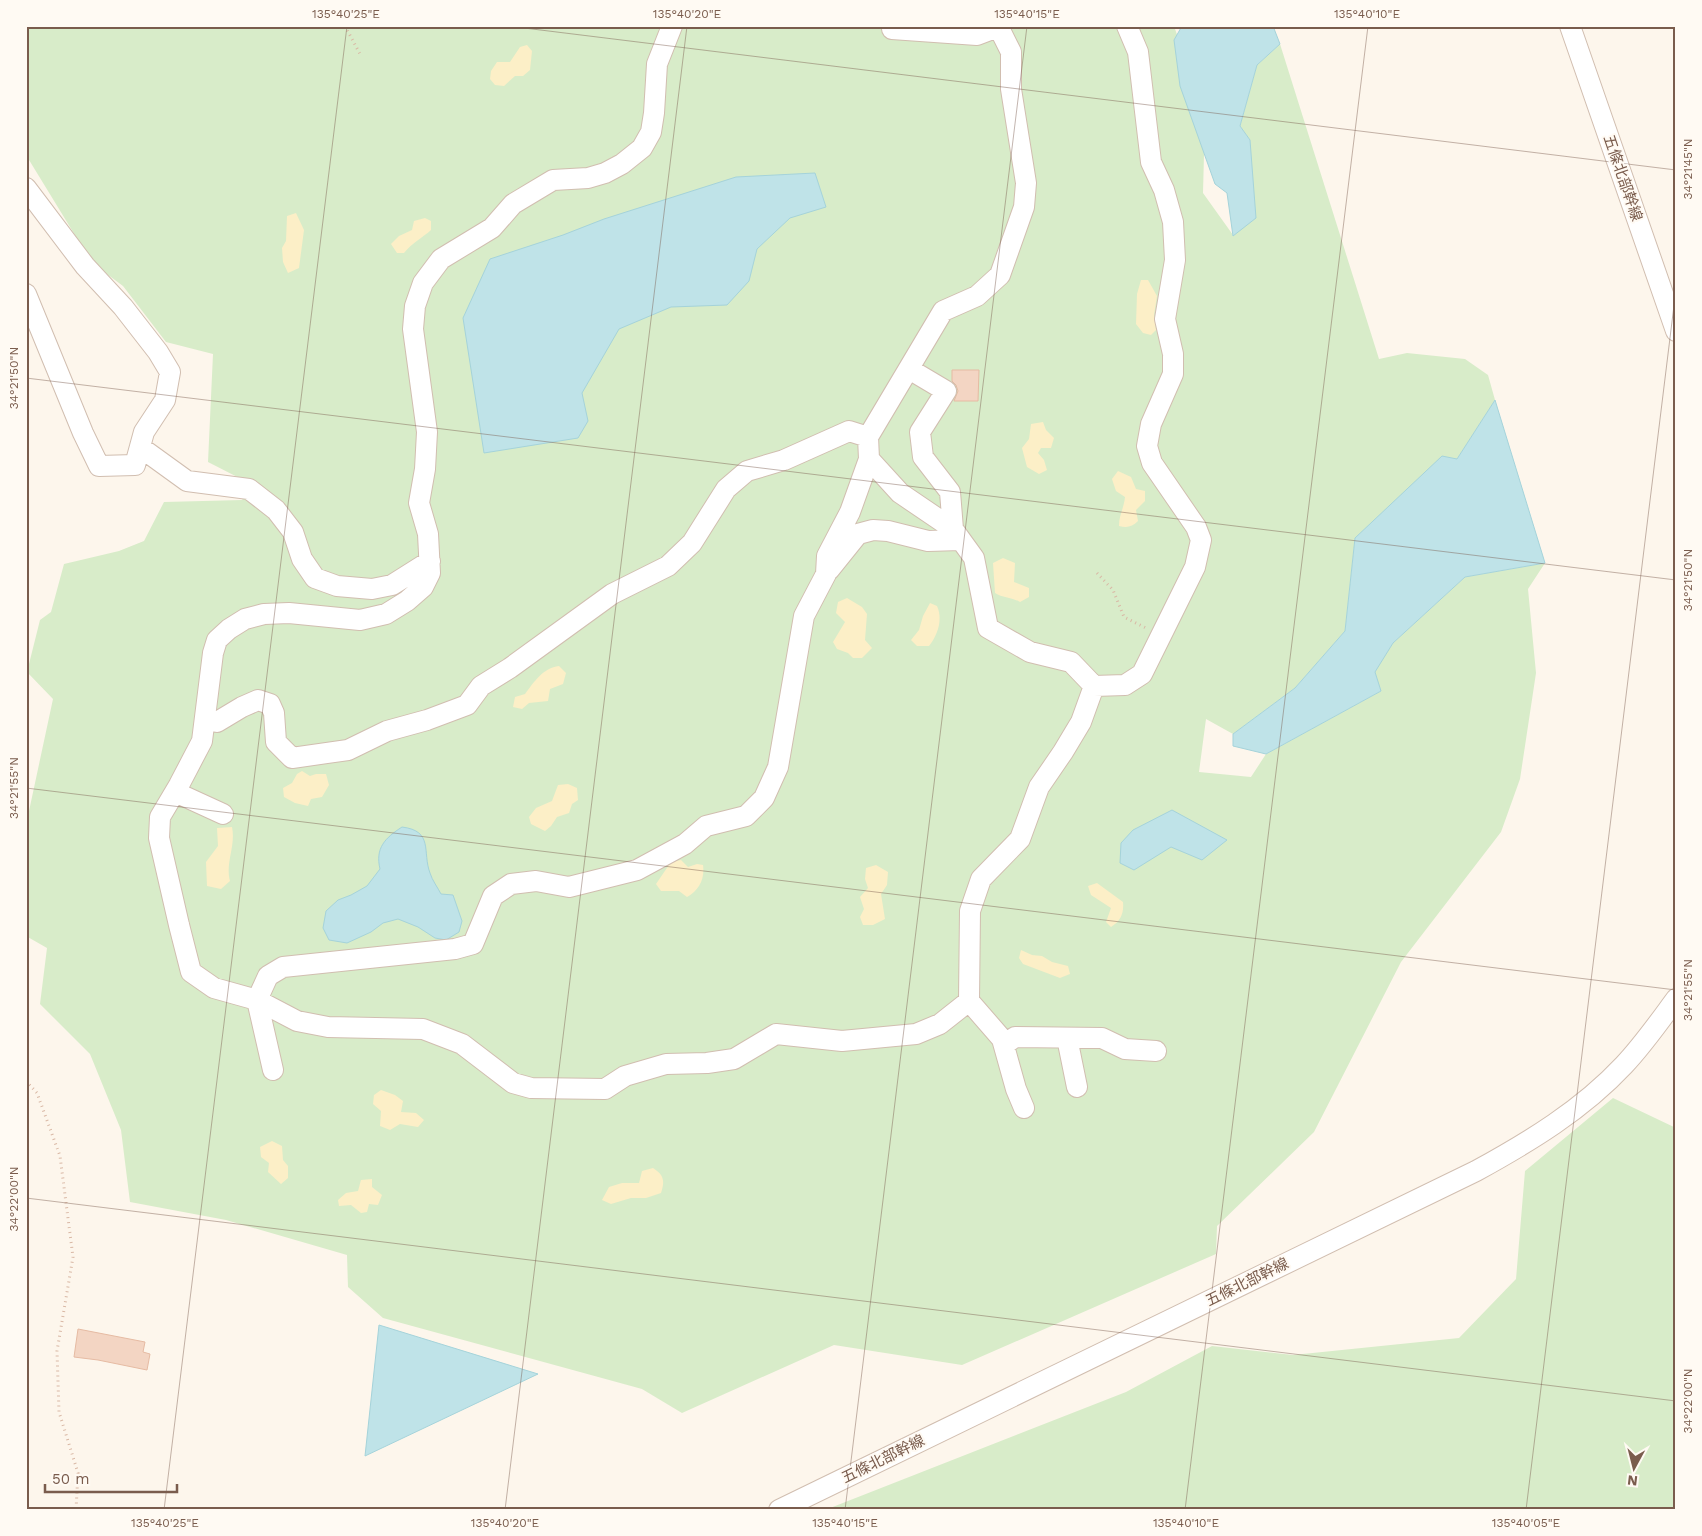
<svg xmlns="http://www.w3.org/2000/svg" width="1702" height="1536" font-family="'Work Sans','Noto Sans JP',sans-serif">
<rect width="100%" height="100%" fill="#fdf6ec"/>
<path fill="#d8ecc9" d="M26,26h1148l31,90 -2,77 30,42 17,-95 -10,-14 17,-61 23,-21 99,315 28,-6 58,6 23,16 7,25 -38,59 -102,79 -10,93 -50,57 -62,46 -27,-15 -7,53 52,5 15,-23 115,-63 -7,-19 19,-29 72,-66 80,-14 -17,26 8,84 -16,106 -19,53 -100,130 -87,170 -97,94 -1,28 -254,111 -128,-20 -152,68 -40,-24 -259,-71 -35,-31 -1,-32 -121,-35 -96,-18 -9,-72 -31,-76 -50,-50 7,-56 -21,-12v-111l27,-126 -26,-27 13,-52 11,-8 13,-48 55,-13 25,-10 20,-39 78,-2 11,-15 -45,-23 5,-108 -47,-12 -43,-56 -31,-23 -66,-108z
M1613,1098l63,30v382h-851l301,-118 86,-46 81,9 166,-17 57,-59 9,-108z"/>
<path fill="#fcefc7" d="M527,45l5,6 -2,19 -7,6h-8l-11,10 -9,-1 -5,-6 1,-8 6,-9h13l10,-15z
M296,213l8,17 -5,38 -11,5 -5,-11 -1,-14 4,-7 1,-25z
M425,218l6,3v9c-9,8 -19,13 -27,23h-7l-6,-9 8,-8 13,-6 2,-9z
M1141,280h7l9,16 -3,19 2,15 -5,5 -8,-2 -7,-9 1,-30z
M1043,422l3,8 8,8 -3,10h-10l-3,5 6,7 3,10 -8,4 -12,-7 -5,-19 7,-9 2,-15z
M1118,471l13,6 5,12 9,2v10l-9,9 2,11c-6,6 -11,7 -19,5 0,-11 5,-18 6,-29l-9,-6 -4,-12z
M1003,558l12,5 -1,19 15,6v9l-9,5c-9,-5 -17,-4 -25,-9l-2,-30z
M847,598l15,9 5,7 -2,26 7,8 -10,10h-9l-5,-5 -11,-4 -4,-7 12,-20 -9,-9 2,-11z
M930,603l7,3c6,13 1,29 -8,40h-12l-6,-6 8,-10 4,-14z
M559,666l7,7 -3,11 -13,5 -2,12 -19,2 -7,6 -9,-2 2,-10 10,-3c9,-12 18,-26 34,-28z
M302,771l8,5 6,-2h10l3,11 -7,12 -11,2 -3,7 -13,-3 -11,-6 -1,-9 9,-5 5,-9z
M568,784l9,4 1,12 -6,4 -3,9 -12,4 -6,9 -6,5 -14,-7 -2,-7 7,-9 16,-7 6,-16z
M232,827c4,19 -7,36 -2,54l-9,8 -14,-3 -1,-24 12,-16 -1,-18z
M681,860l7,7 9,-3 6,1c2,14 -4,25 -16,32l-8,-6h-18l-5,-7 15,-22z
M876,865l12,7 -1,13 -6,9 4,25 -12,6h-10l-3,-8 4,-8 -4,-12 8,-9 -3,-9 1,-11z
M1097,883l26,19c1,11 -2,19 -12,25l-5,-5 5,-14 -20,-13 -3,-9z
M1021,950l11,5 10,1 10,6 16,4 2,8 -10,4 -37,-14 -4,-6z
M381,1090l14,5 8,6 -2,11 15,1 8,7 -6,7 -18,-3 -10,6 -10,-4 1,-15 -8,-7 1,-9z
M272,1141l10,5 1,14 5,6v12l-7,6 -13,-12 1,-9 -8,-6 -1,-10z
M653,1168c11,7 12,13 8,25l-15,5h-15l-20,6 -9,-4 7,-13 13,-4h17l3,-12z
M372,1179v8l10,8 -4,10 -9,-1 -2,8 -6,1 -10,-8 -12,1 -1,-6 8,-7 12,-2 3,-11z"/>
<path fill="#bfe3e8" stroke="#a5d3da" d="M1182,26h91l7,18 -23,21 -17,61 10,14 6,78 -23,18 -6,-43 -12,-9 -35,-98 -6,-46z
M815,173l11,34 -36,11 -33,31 -8,32 -22,24 -56,2 -52,22 -37,64 6,28 -10,17 -94,15 -21,-135 27,-59 73,-24 41,-16 132,-42z
M1495,400l50,163 -80,14 -72,66 -18,29 6,19 -115,63 -33,-8v-12l62,-46 50,-57 10,-93 87,-82 15,3z
M1172,810l55,30 -25,20 -31,-13 -37,23 -14,-7 1,-20 12,-13z
M402,827c32,4 20,25 28,46 2,7 8,15 11,21l12,1 9,26 -3,11 -13,8 -11,-2 -17,-11 -20,-8 -15,4 -12,9 -24,11 -18,-3 -6,-12 3,-17 12,-11 13,-5 16,-9 13,-17c-5,-21 5,-31 22,-42z
M379,1325l159,49 -173,82z"/>
<path fill="#f3d5c3" stroke="#e6bba3" d="M952,370h27l-1,31h-24l4,-10 -2,-6 -4,-4z
M78,1329l67,13 -2,10 7,2 -3,16 -49,-10 -24,-3z"/>
<g fill="none" stroke-linecap="round" stroke-linejoin="round">
<g stroke="#d1beb0" stroke-width="22">
<path id="minor" d="M672,26l-15,38 -3,49 -3,19 -9,16 -20,16 -17,9 -17,5 -35,2 -40,24 -21,24 -51,31 -18,24 -8,23 -2,23 14,103 -2,37 -6,34 9,31 2,39 -7,14 -16,14 -21,13 -26,6 -71,-7 -25,1 -19,5 -16,10 -12,11 -4,13 -11,88 -23,44 -19,32 -1,21 20,87 12,47 23,16 43,12 40,21 31,6 95,2 39,15 51,39 18,5 74,1 20,-13 41,-12 41,-1 27,-4 42,-25 66,7 74,-7 24,-10 29,-23
M998,26l13,26v37l15,94 -2,24 -24,68 -23,21 -34,15 -75,126 1,22 31,34 53,36 21,29 14,70 42,24 41,10 23,24 -13,36 -18,30 -24,35 -19,52 -39,40 -11,32 -1,90 33,38 14,50 8,19
M1570,26l106,305
M892,29l85,6 21,-8
M26,188l59,78 38,41 35,45 12,20 -5,28 -21,32 -9,33 -36,1 -16,-33 -57,-139
M909,369l37,22 -26,41 3,25 27,35 3,37
M140,447l47,34 62,8 27,21 17,22 9,27 13,19 22,8 35,3 20,-4 38,-24
M829,570l29,-36 15,-4 15,1 40,10 32,-1
M1094,686l31,-1 17,-11 53,-107 6,-27 -5,-13 -44,-64 -5,-17 4,-22 22,-50v-20l-8,-35 10,-59 -2,-38 -9,-32 -13,-28 -13,-110 -11,-26
M205,720l12,2 25,-15 16,-7 12,4 4,9 2,29 16,16 56,-8 39,-19 40,-11 40,-15 14,-19 29,-18 102,-74 56,-28 24,-23 34,-54 21,-18 37,-11 65,-29 19,6
M175,792l48,22
M1067,1038l10,49
M1004,1045l11,-8 87,1 23,11 31,2
M273,1070l-16,-70 11,-24 15,-9 172,-18 18,-5 20,-48 18,-12 25,-3 33,6 68,-17 48,-26 21,-18 40,-10 18,-18 14,-31 26,-151 22,-42 1,-18 23,-44 19,-53
M779,1510l697,-339c53,-29 106,-61 148,-106 19,-20 35,-43 52,-66"/>
</g>
<path stroke="#d9b8a5" stroke-width="3" stroke-dasharray="1 4" stroke-linecap="butt" d="M345,26l15,28
M1097,573l16,17 11,27 22,11
M26,1081l11,12 23,63 13,101 -16,94 2,61 19,61 -2,37"/>
<use href="#minor" stroke="#fff" stroke-width="20"/>
</g>
<path fill="none" stroke="#7a5c4d" stroke-width="1" stroke-opacity="0.45" d="M508,26l1168,144M26,378l1650,202M26,788l1650,202M26,1198l1650,203M164,1510l183,-1484M505,1510l182,-1484M845,1510l182,-1484M1185,1510l183,-1484M1526,1510l150,-1221"/>
<g text-anchor="middle" stroke-width="4" stroke-linejoin="round" paint-order="stroke">
<g font-size="15" fill="#7a5c4d" stroke="#fffaf3">
<text transform="translate(1623 178) rotate(71)" y="5">五條北部幹線</text>
<text transform="translate(1247 1282) rotate(-26)" y="5">五條北部幹線</text>
<text transform="translate(883 1459) rotate(-26)" y="5">五條北部幹線</text>
</g>
</g>
<rect width="1702" height="1536" fill="none" stroke="#fffaf3" stroke-width="55"/>
<g transform="translate(1634 1468) rotate(187)" stroke="#fffaf3" stroke-width="4" paint-order="stroke">
<path d="M0-4L9 19L0 12L-9 19Z" fill="#7a5c4d"/>
<text y="-8" font-size="14" font-weight="bold" text-anchor="middle" fill="#7a5c4d">N</text>
</g>
<path d="M45 1484v8h132v-8" fill="none" stroke="#7a5c4d" stroke-width="2.5"/>
<text x="52" y="1484" font-size="15" fill="#7a5c4d" stroke="#fffaf3" stroke-width="4" paint-order="stroke">50 m</text>
<rect x="28" y="28" width="1646" height="1480" fill="none" stroke="#7a5c4d" stroke-width="2"/>
<g font-size="12" text-anchor="middle" fill="#7a5c4d">
<text x="346" y="18">135°40'25"E</text>
<text x="687" y="18">135°40'20"E</text>
<text x="1027" y="18">135°40'15"E</text>
<text x="1367" y="18">135°40'10"E</text>
<text transform="translate(1688 169) rotate(-90)" y="4">34°21'45"N</text>
<text transform="translate(14 378) rotate(-90)" y="4">34°21'50"N</text>
<text transform="translate(1688 580) rotate(-90)" y="4">34°21'50"N</text>
<text transform="translate(14 788) rotate(-90)" y="4">34°21'55"N</text>
<text transform="translate(1688 990) rotate(-90)" y="4">34°21'55"N</text>
<text transform="translate(14 1199) rotate(-90)" y="4">34°22'00"N</text>
<text transform="translate(1688 1401) rotate(-90)" y="4">34°22'00"N</text>
<text x="165" y="1527">135°40'25"E</text>
<text x="505" y="1527">135°40'20"E</text>
<text x="845" y="1527">135°40'15"E</text>
<text x="1186" y="1527">135°40'10"E</text>
<text x="1526" y="1527">135°40'05"E</text>
</g>
</svg>
